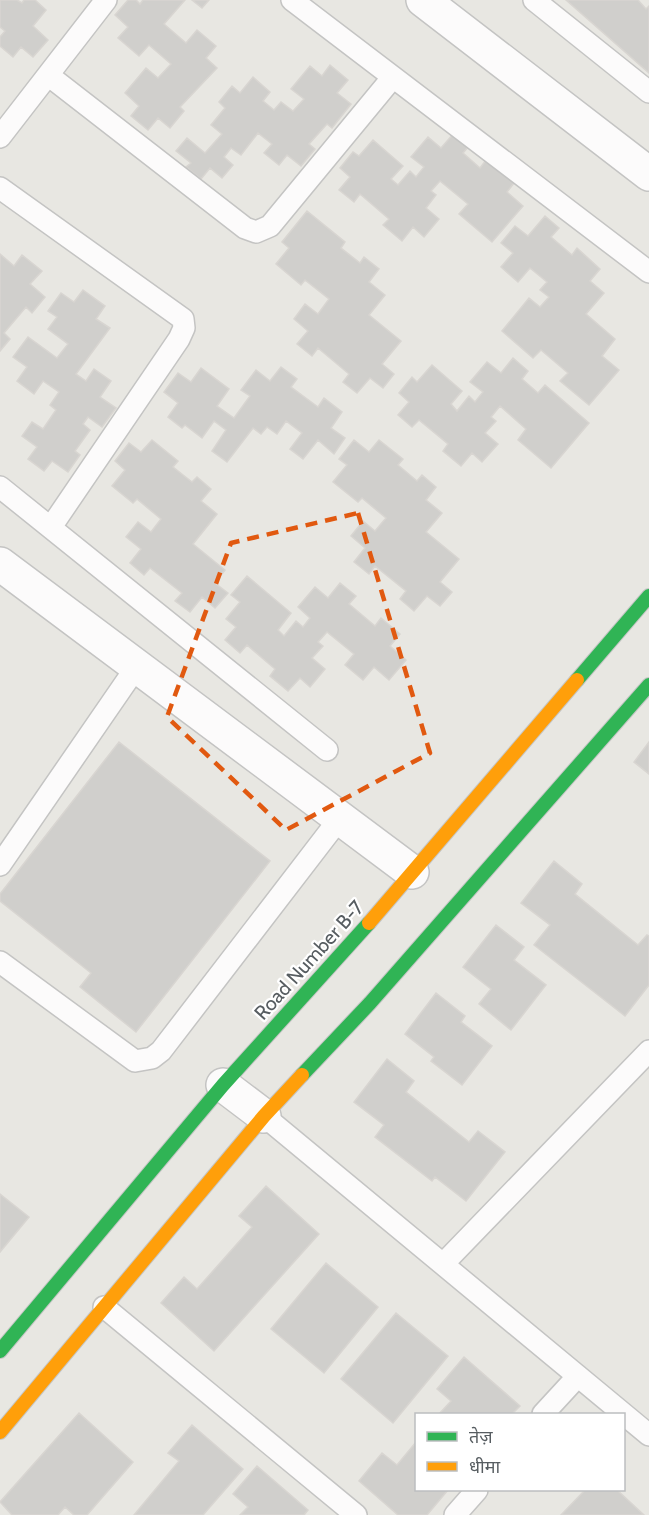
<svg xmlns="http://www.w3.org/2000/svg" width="649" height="1515" font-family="Cabin,'Noto Sans Devanagari',sans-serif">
<rect width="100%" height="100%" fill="#e8e7e2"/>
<path fill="#d0cfcc" stroke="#d8d5d1" stroke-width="1.5" d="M0,0h17l5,3 2,-3h11l11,10 -13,16 15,14 -15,17 -12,-10 -8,10 -13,-11v-9l5,-6 -5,-4z
M128,0h8l4,4 3,-4h42l-21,24 22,19 11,-13 19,16 -10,12 11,10 -37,39 4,4 -14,17 -12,-10 -10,12 -17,-14 8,-10 -14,-13 21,-25 12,10 13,-14 -22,-19 -10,11 -21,-18 10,-11 -13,-12z
M192,0h17l-7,8z
M566,0h72l8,9 3,-3v67z
M330,65l18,15 -11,13 14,11 -19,24 -5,-4 -18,20 6,5 -14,17 -14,-11 -8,10 -15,-12 8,-9 -14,-11 -17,22 -10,-7 -7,9 9,8 -11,13 -12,-10 -9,11 -15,-12 5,-4 -15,-12 11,-13 18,15 17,-19 -11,-9 14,-17 -6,-6 13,-16 8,7 13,-16 17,15 -7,9 11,9 7,-8 12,9 11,-12 -13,-10 19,-23 12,10z
M454,133l15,13 -6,7 17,15 6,-8 28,23 -7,9 16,14 -31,36 -33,-28 9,-10 -28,-23 -9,10 5,4 -10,13 13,11 -15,18 -11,-10 -11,14 -19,-16 6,-6 -29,-25 -6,8 -15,-12 11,-13 -10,-9 13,-16 6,4 14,-16 30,26 -12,13 7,6 12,-14 6,6 8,-10 -13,-10 17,-20 13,11z
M307,211l38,31 -4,6 19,15 4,-6 15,12 -10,13 16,13 -16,20 32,26 -19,23 12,10 -11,14 -13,-10 -13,15 -14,-11 6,-8 -31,-26 -6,8 -15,-12 11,-13 -14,-12 11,-15 13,10 11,-15 -24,-19 -4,5 -25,-21 13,-16 -7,-6z
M545,216l14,12 -8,9 21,18 5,-7 23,21 -10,12 14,12 -18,21 29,25 -13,17 17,14 -30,35 -29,-24 8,-8 -27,-23 -8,8 -31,-27 27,-33 11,9 9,-10 -9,-7 7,-8 -17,-14 -12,14 -17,-15 12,-14 -12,-10 14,-17 13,10z
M0,254l14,12 8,-11 20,16 -12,13 15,13 -13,16 -6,-6 -22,26 6,6 -10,12z
M83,290l22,16 -9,13 14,9 -34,46 10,7 8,-12 17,12 -11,16 16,11 -14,19 -14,-10 -5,7 7,6 -15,21 5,4 -12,17 -16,-11 -8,10 -16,-12 9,-12 -15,-11 10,-14 11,7 13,-19 -6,-5 9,-13 -16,-11 -9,13 -17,-13 10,-14 -14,-10 15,-20 29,21 11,-14 -20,-15 9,-12 -9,-6 13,-18 13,9z
M513,358l15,13 -6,8 16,14 7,-8 44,38 -38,45 -33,-28 8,-11 -26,-23 -9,11 5,4 -11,12 13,11 -16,18 -10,-9 -11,13 -18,-15 5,-7 -29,-24 -7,7 -14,-12 11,-13 -10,-9 13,-16 5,5 15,-17 30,26 -11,13 6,7 12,-15 6,6 8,-10 -13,-10 17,-20 14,11z
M281,367l16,12 -6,8 27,20 6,-9 18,14 -11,16 14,10 -11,16 -16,-14 -15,19 -13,-10 12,-16 -16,-12 -9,13 -10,-7 -6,7 -8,-6 -26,34 -15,-11 14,-21 -12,-9 -12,17 -17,-13 -3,3 -14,-11 10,-14 -14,-11 14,-19 13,9 10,-14 28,21 -12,17 17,12 16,-22 -9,-6 15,-20 14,11z
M152,440l26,21 -5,6 19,15 5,-5 14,12 -10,12 16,13 -24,30 32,26 -10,13 13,10 -13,15 -13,-11 -12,15 -15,-11 7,-8 -32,-25 -6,7 -14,-12 11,-14 -15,-12 12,-15 13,10 10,-13 -24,-20 -4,4 -21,-17 13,-16 -10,-9 14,-18 12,9z
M354,440l15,12 10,-12 24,19 -5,6 19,16 5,-6 14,12 -10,13 16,13 -16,19 33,27 -19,23 12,10 -12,14 -13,-10 -13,15 -14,-12 6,-8 -31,-25 -6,8 -15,-12 11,-14 -14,-12 12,-15 12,10 11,-13 -24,-20 -4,4 -25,-20 14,-17 -8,-6z
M247,576l44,37 -13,17 6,6 12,-15 7,6 7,-9 -12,-11 17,-20 13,11 12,-15 16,13 -7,8 26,22 6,-8 19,16 -10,12 16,14 -17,20 -15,-13 -11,13 -18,-15 9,-11 -27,-22 -9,10 5,4 -11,12 13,11 -15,18 -10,-9 -12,13 -18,-15 5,-7 -28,-24 -7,8 -15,-13 11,-13 -10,-8 14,-17 -9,-7z
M119,742l151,119 -134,171 -56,-45 11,-14 -91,-72v-7z
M649,742v32l-15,-12z
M554,861l28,23 -7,10 63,51 9,-10 2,1v49l-24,31 -91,-71 16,-20 -29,-22z
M496,925l28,22 -10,13 32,25 -35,45 -32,-26 12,-15 -28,-22z
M436,993l29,23 -4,6 31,24 -30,39 -31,-24 3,-4 -29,-23z
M387,1059l27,22 -8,11 63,50 9,-11 27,21 -39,49 -31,-24 -3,4 -57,-44 9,-12 -30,-23z
M266,1186l53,48 -105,117 -53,-48 23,-26 13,12 55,-62 -13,-11z
M0,1194l29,23 -29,35z
M326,1263l52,44 -54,66 -53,-44z
M396,1313l52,43 -55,67 -52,-44z
M464,1357l56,49 -8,8h-73l12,-13 -14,-12z
M79,1413l54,49 -46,53h-13l-9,-8 -7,8h-46l-12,-13z
M192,1425l51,44 -40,46h-69l45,-54 -11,-8z
M416,1442v48h32l-21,25h-29l-39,-34 23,-28 15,12z
M257,1466l51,44 -4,5h-64l8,-8 -15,-13z
M585,1490h32l27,25h-83z"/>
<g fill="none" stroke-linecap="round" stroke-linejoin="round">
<g stroke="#c4c4c3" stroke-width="24">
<path id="lane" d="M292,0l357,272
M534,0l115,92
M48,75l197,153 11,4 14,-6 123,-149
M0,137l106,-137
M0,188l183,131 1,9 -5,11 -128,188
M0,487l327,263
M0,865l137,-199
M0,962l135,99 17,-3 9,-7 179,-233
M264,1116l385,319
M443,1264l206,-213
M104,1307l252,208
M543,1414l35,-38
M455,1515l22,-25"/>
</g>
<g stroke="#c4c4c3" stroke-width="36">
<path id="street" d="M423,0l226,174
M0,564l412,308
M223,1085l41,31"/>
</g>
<g stroke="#c5c6c5" stroke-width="16">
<path id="fast" d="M577,680l72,-84
M302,1075l68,-72 279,-318
M0,1351l223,-266 146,-162"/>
</g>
<g stroke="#c5c6c5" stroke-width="16">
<path id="slow" d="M369,923l208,-243
M0,1432l264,-316 38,-41"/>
</g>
<use href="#lane" stroke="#fcfbfb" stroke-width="21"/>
<use href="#street" stroke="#fcfbfb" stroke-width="33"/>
<use href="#fast" stroke="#30b455" stroke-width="14"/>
<use href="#slow" stroke="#ff9f0a" stroke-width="14"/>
</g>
<path fill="none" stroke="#e15910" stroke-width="4.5" stroke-dasharray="12 8" stroke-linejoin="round" d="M358,513l72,240 -144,77 -119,-113 64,-174z"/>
<g text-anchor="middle" stroke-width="4.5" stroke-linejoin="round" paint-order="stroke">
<g font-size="20" fill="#575d61" stroke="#fff">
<text transform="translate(309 960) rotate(-48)" y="7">Road Number B-7</text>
</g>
</g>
<rect x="415" y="1413" width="210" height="78" fill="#ffffff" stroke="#bcbec0" stroke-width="1.5"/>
<rect x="427" y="1432" width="30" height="9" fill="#30b455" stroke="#bcbec0" stroke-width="1.5"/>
<text x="469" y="1443" font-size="18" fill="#575d61">तेज़</text>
<rect x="427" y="1462" width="30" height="9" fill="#ff9f0a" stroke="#bcbec0" stroke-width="1.5"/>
<text x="469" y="1473" font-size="18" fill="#575d61">धीमा</text>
</svg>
